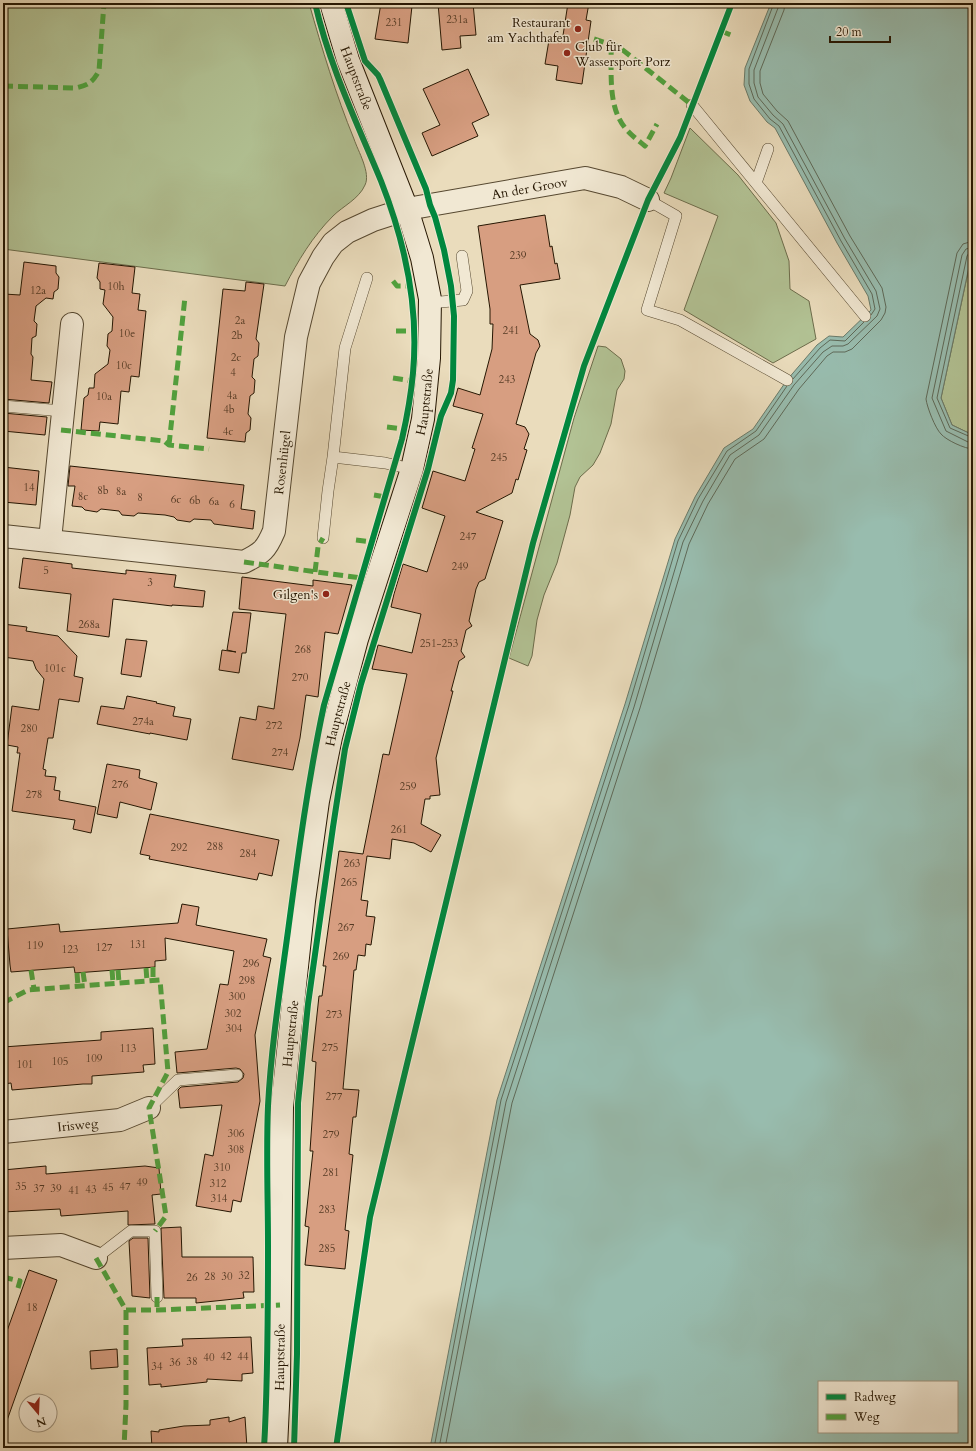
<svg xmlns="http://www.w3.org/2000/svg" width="976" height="1451" font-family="Cardo,serif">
<rect width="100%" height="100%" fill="#eadcbc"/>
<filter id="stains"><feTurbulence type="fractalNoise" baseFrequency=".005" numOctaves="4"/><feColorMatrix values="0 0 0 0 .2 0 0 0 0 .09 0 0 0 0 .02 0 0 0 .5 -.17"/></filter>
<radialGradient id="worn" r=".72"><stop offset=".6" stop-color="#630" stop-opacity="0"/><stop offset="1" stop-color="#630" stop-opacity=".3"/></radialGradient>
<path fill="#b2c294" stroke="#6c6c4b" d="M3,3h306c13,46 27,92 45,136 4,12 17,34 11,46 -6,14 -22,21 -32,31 -21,21 -35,45 -48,70l-282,-37z
M690,128l48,47 38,48 13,38 1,28 19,12 7,38 -43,24 -89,-53 34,-94 -54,-23 7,-15z
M973,249v186l-21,-10 -11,-27z
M598,346l8,1 15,12 4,12 -1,8 -7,11 -6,34 -11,29 -7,12 -13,12 -5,10 -5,28 -13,48 -13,32 -7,25 -5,36 -4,10 -19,-8 65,-240z"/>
<path fill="#98bcae" stroke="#6a7a69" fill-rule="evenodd" d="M771,3h202v245l-32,150 11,27 21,10v1013h-543l67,-348 128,-396 50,-165 20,-42 29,-49 29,-19 34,-49 30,-35 12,-9 14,1 28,-27 -3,-14 -31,-53 -62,-115 -8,-6 -17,-21 -6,-16 1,-17zM819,1382h138v50h-138z"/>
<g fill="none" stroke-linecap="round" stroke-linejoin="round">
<path stroke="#5e6958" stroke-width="1" d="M774,3l-25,66v15l5,15 16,20 9,7 62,115 31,53 3,15 -4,6
M973,241l-10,3 -6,9 -31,146c1,8 9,29 15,35 5,6 24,15 32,15
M973,247l-7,2 -4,6 -30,143 14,33 22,11 5,1
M973,252l-4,1 -2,3 -30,142 13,30 23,10
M793,379l27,-31 10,-8 15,1 19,-19
M434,1448l67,-348 128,-395 49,-164 20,-42 29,-48 29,-20 31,-45
M439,1448l67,-346 128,-395 49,-165 20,-41 27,-46 29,-20 35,-50 29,-33 9,-6h11l5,-2 29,-28 3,-7 -4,-18 -31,-52 -62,-115 -10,-9 -15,-18 -4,-14v-13l24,-62 1,-5
M445,1448l67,-345 128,-395 49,-164 19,-40 27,-45 29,-20 35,-50 28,-33 6,-4h12l7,-3 29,-29 4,-7 1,-6 -4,-19 -32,-52 -62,-115 -11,-10 -14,-17 -3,-11v-12l24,-61 1,-7"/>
</g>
<path fill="#d79e81" stroke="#251602" d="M381,3h14l17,3 -4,37 -33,-4z
M438,3h35l3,32 -16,1 1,12 -19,2z
M568,3h21l-3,17 5,1 -9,63 -26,-4 2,-14 -13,-2 4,-24 13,2z
M468,69l21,46 -17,8 6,13 -46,20 -10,-23 18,-8 -17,-36z
M545,215l5,32 2,-1 3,18 2,-1 3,16 -40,6 10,49 8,6 2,6 -4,7 -20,71 9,3 4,7 -5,15 3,1 -9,30 -2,-1 -4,14 -36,19 27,9 -18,58 -6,3 -3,7 -7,32 3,5 -6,4 -5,21 4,6 -6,4 -8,30h2l-17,67 4,37 -10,1v3h-5l-4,25 20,11 -10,17 -17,-9 -22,-4 -2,20 -23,-3 -6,44 7,1 -2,15 9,1 -4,28 -5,-1 -1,12 -7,-1 -2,15h-2l-11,119 16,1 -3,27h-3l-4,37 4,1 -8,75 4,1 -4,38 -40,-4 4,-38 -4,-1 8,-75h-3l6,-89 -4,-1 7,-65h3l4,-30h-3l16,-115 24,3 20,-100 6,1 18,-81 -35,-5 6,-24 34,8 9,-39 -30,-7 3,-13 9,-30 24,8 18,-56 -23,-8 11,-37 32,10 10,-32 -3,-1 11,-34 -30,-8 5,-18 22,7 12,-46 1,-25h-3v-15l-12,-83z
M24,262l32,4v7l3,4 -1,12 -4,3 -1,7 -7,-1 -10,8 -2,15 3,3 -1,12 -4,2 -1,16 2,3 -2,23 21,2 -3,21 -46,-4 1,-105 16,1z
M99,263l36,4 -3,26 8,1 -2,16 8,1 -7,66 -8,-1 -2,16 -8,-1 -3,33 -18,-2 -1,9 -18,-1 3,-32 4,-3 1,-7h5l1,-14 13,-10 2,-14 -3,-4 1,-12 4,-3 1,-14 -10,-13 2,-14 -5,-1v-7l-3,-4z
M246,282l18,2 -8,55 3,4 -1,13 -4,3 -2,18 3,3 -1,13 -4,3 -2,18 3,4 -1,12 -4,3 -1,9 -38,-4 16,-149 22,2z
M3,413l44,4 -2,18 -42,-4z
M70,466l174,19 -3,24 14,2 -2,18 -39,-5 -3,-4 -17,-1 -4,3 -13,-2 -3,-3 -9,-2 -27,-2 -4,3 -12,-1 -3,-4 -18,-2 -4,3 -12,-2 -3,-3 -10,-1 3,-20h-7z
M3,467l36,4 -3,34 -33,-3z
M23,558l49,6v4l54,6v-4l50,5 -2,12 31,4 -2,16 -31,-2v1l-59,-7 -4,38 -42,-6 4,-37 -52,-6z
M242,577l71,9v-6l39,5 -14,49 -13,-2 -7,65 -12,-2 -6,43 -7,32 -61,-11 8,-42 16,3 2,-14 16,3 12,-95 -47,-5z
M233,612l18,1 -5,40h-4l-3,20 -20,-3 3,-20 14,2 -9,-2z
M3,624l24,3 -1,4 32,5 19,20 -3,20 9,2 -4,24 -20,-3 -6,39h-5l-5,31 3,1 -1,6 11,1 -2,13 6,1 -1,9 37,7 -5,26 -18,-4 2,-9 -63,-9 8,-58h-3l1,-6 -11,-2 5,-39 27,4 5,-31 -8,-10 -3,-8 -30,-4z
M126,639l21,2 -6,36 -20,-3z
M127,696l30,6 -1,1 19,4 -2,9 18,3 -4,21 -37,-7v1l-53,-10 4,-18 23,3z
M107,764l33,6 -1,8 18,5 -6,27 -31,-8 -3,16 -20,-4z
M150,814l129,26 -7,36 -13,-3 -2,7 -108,-21 1,-3 -10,-2z
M182,904l17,3 -3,18 71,14 -4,17 8,2 -16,77 5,66 -19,101 -8,-2 -2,12 -35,-6 9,-52 8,2 9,-51 -42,3 -2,-18 3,-3 57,-5 5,-4 1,-4 -4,-5 -4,-1 -59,5 -2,-21 32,-3 13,-65 8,1 6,-34 -69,-13 1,22 -11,1v6l-80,6 -1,-6 -63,5 -1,-7 -3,-36 52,-5 1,8 118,-9z
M153,1028l2,36 -12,1 1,7 -52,4v8h-9l-71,6 -1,-7 -8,1v-37l98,-7v-8z
M46,1166v8l99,-8 14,2 2,26 -9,1 3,29 -27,1v-14l-67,5 -1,-7 -57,3v-42z
M181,1227l1,30h71l1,35h-11l1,6 -48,5v-5h-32l-3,-70z
M133,1238h15l2,60 -18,-2 -3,-55z
M29,1270l28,10 -52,146h-2v-84z
M251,1337l2,36 -11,1v7l-35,-2v3l-46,5v-3l-12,1 -2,-37 36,-2 -1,-7z
M117,1349l1,18 -27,2 -1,-18z
M229,1417v5l16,-5 2,31h-95l-1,-17 8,1v-2l25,-4 26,-1v-5z"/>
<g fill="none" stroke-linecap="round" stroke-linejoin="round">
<g stroke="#564830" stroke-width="12">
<path id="service" d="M692,105l173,211
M756,183l12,-34
M648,200l28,16 -29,94 33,10 107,60
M429,303l34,-3 4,-9 -5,-35
M3,406l60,5
M333,457l12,-109 22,-70
M323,538l5,-47 5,-34 52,6 27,6
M149,1108l29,-28 59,-5
M96,1258l35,-27h24l2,66"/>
</g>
<g stroke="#564830" stroke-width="24">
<g id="minor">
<path id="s1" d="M3,536l241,26c18,-9 22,-12 30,-31l22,-194 13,-54 14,-26 10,-14 14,-11 26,-12 34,-11 178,-31 36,9 27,13"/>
<path d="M50,540l22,-216"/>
<path id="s2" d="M3,1132l117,-12 29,-12"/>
<path d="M3,1248l58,-3 35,13"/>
</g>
</g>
<g stroke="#251602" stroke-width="24">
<g id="secondary">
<path id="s3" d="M276,1448l3,-64 3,-277 22,-206 14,-100 13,-64 26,-98 55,-170 11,-50 6,-61 1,-59 -8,-41 -15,-49 -59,-149 -17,-57"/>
</g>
</g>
<use href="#service" stroke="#f1e8d3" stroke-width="11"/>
<use href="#minor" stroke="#f1e8d3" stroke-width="22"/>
<use href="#secondary" stroke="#f1e8d3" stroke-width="22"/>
<path stroke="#50a13d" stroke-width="5" stroke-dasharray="10 5" stroke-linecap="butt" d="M721,31l10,4
M594,39l25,8 73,58
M611,45c1,27 -4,62 15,84 6,7 13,12 19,17l12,-22
M3,86l73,2c12,-3 16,-5 23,-17l5,-68
M393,281l4,5h13
M396,331h18
M393,378l19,3
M387,427l17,2
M61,430l103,11 5,4 40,4
M169,445l16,-148
M374,495l11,2
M356,540l16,2
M244,562l117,16
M315,572l3,-25 5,-9
M153,967v13
M146,968l1,13
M31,970l3,19
M112,970l1,13
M118,970l1,13
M83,972l2,14
M77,973l1,13
M3,1003l25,-13 132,-10 8,92 -19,36 17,108 -11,15
M96,1258l30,52v95l-2,43
M3,1279l4,-1 13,3 -2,7
M157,1297v13
M126,1310h31l123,-5
M3,1326v4"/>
<g stroke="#f1e8d3" stroke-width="8">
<path id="cycleway" d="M264,1448c4,-67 4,-135 4,-203 0,-46 -2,-92 0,-139 3,-58 12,-116 20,-175 10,-75 20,-151 36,-226l78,-266c5,-22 9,-44 11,-66 6,-65 -8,-131 -32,-192 -24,-58 -52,-116 -66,-178
M294,1448l3,-94 1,-251 10,-99 25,-177 12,-78 16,-65 67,-215 13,-53 10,-23 2,-13 1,-64 -3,-30 -7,-36 -9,-33 -5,-12 -4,-16 -46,-110 -2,-4 -13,-14 -19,-58
M336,1448l34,-231 163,-674 51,-177 64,-166 32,-62 52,-135"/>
</g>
<use href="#cycleway" stroke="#00873e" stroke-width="6"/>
</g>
<g fill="#8f2418" stroke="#f1e8d3" stroke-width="1.5">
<circle cx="578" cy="29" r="4"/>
<circle cx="567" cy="53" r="4"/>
<circle cx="326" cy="594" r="4"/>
</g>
<g text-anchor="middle" stroke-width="3" stroke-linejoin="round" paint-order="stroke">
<g font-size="11" fill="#523822">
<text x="457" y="23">231a</text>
<text x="394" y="26">231</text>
<text x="518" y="259">239</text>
<text x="116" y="290">10h</text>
<text x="38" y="294">12a</text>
<text x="240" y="324">2a</text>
<text x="511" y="334">241</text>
<text x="127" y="337">10e</text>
<text x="237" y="339">2b</text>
<text x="236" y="361">2c</text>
<text x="124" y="369">10c</text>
<text x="233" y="376">4</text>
<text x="507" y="383">243</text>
<text x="232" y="399">4a</text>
<text x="104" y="400">10a</text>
<text x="229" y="413">4b</text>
<text x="228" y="435">4c</text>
<text x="499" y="461">245</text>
<text x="29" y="491">14</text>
<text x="103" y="494">8b</text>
<text x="121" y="495">8a</text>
<text x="83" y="500">8c</text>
<text x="140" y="501">8</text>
<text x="176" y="503">6c</text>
<text x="195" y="504">6b</text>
<text x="214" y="505">6a</text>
<text x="232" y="508">6</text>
<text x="468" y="540">247</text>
<text x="460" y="570">249</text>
<text x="46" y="574">5</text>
<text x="150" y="586">3</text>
<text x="89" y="628">268a</text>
<text x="439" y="647">251-253</text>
<text x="303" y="653">268</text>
<text x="55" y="672">101c</text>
<text x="300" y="681">270</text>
<text x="143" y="725">274a</text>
<text x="274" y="729">272</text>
<text x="29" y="732">280</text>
<text x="280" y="756">274</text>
<text x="120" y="788">276</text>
<text x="408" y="790">259</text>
<text x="34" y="798">278</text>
<text x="399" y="833">261</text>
<text x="215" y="850">288</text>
<text x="179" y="851">292</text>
<text x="248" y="857">284</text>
<text x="352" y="867">263</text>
<text x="349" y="886">265</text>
<text x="346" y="931">267</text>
<text x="138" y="948">131</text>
<text x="35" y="949">119</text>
<text x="104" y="951">127</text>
<text x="70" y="953">123</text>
<text x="341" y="960">269</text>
<text x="251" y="967">296</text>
<text x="247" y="984">298</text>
<text x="237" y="1000">300</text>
<text x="233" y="1017">302</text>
<text x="334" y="1018">273</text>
<text x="234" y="1032">304</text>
<text x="330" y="1051">275</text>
<text x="128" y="1052">113</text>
<text x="94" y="1062">109</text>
<text x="60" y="1065">105</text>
<text x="25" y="1068">101</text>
<text x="334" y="1100">277</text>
<text x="236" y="1137">306</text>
<text x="331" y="1138">279</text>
<text x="236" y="1153">308</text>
<text x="222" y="1171">310</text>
<text x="331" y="1176">281</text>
<text x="142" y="1186">49</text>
<text x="218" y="1187">312</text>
<text x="21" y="1190">35</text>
<text x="125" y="1190">47</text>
<text x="108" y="1191">45</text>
<text x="39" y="1192">37</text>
<text x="56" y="1192">39</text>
<text x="91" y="1193">43</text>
<text x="74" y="1194">41</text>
<text x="219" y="1202">314</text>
<text x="327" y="1213">283</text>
<text x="327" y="1252">285</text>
<text x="244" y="1279">32</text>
<text x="210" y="1280">28</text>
<text x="227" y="1280">30</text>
<text x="192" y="1281">26</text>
<text x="32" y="1311">18</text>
<text x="226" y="1360">42</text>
<text x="243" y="1360">44</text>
<text x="209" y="1361">40</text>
<text x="192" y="1365">38</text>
<text x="175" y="1366">36</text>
<text x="157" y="1370">34</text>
</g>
<g font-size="13" fill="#251602" stroke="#f1e8d3" text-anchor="end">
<text x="570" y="27">Restaurant<tspan x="570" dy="15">am Yachthafen</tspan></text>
<text x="575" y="51" text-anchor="start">Club für<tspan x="575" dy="15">Wassersport Porz</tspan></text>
<text x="318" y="599">Gilgen's</text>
</g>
<g font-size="13" fill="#251602" stroke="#f1e8d3">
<text transform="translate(357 78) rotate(69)" y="5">Hauptstraße</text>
<text dy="5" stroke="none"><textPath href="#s1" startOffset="791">An der Groov</textPath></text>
<text dy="5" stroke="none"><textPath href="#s3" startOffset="1063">Hauptstraße</textPath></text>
<text dy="5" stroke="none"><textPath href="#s1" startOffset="356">Rosenhügel</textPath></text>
<text dy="5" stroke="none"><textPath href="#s3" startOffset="739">Hauptstraße</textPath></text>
<text dy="5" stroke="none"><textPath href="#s3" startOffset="415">Hauptstraße</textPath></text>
<text dy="5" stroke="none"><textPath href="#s2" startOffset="75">Irisweg</textPath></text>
<text dy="5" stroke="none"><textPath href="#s3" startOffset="91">Hauptstraße</textPath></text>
</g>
</g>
<rect width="976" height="1451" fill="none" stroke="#eadcbc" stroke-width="16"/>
<rect x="4" y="4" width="968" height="1443" fill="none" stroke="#251602" stroke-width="2"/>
<rect x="8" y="8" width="960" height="1435" fill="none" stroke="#251602"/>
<rect x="818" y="1381" width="140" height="52" fill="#f1e8d3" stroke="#9f947f"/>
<rect x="826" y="1394" width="20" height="6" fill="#00873e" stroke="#9f947f"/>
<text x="854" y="1401" font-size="12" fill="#251602">Radweg</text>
<rect x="826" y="1414" width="20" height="6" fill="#50a13d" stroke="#9f947f"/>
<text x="854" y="1421" font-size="12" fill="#251602">Weg</text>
<g transform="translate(38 1413) rotate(161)"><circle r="19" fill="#f1e8d3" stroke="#9f947f"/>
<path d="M0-3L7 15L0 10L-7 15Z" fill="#8f2418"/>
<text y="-6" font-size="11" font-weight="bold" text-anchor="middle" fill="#251602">N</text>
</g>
<path d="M830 36v6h60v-6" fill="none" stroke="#251602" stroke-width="2"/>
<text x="836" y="36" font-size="12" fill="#251602" stroke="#f1e8d3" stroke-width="3" paint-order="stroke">20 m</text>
<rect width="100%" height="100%" filter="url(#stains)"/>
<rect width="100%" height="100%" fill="url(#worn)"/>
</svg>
